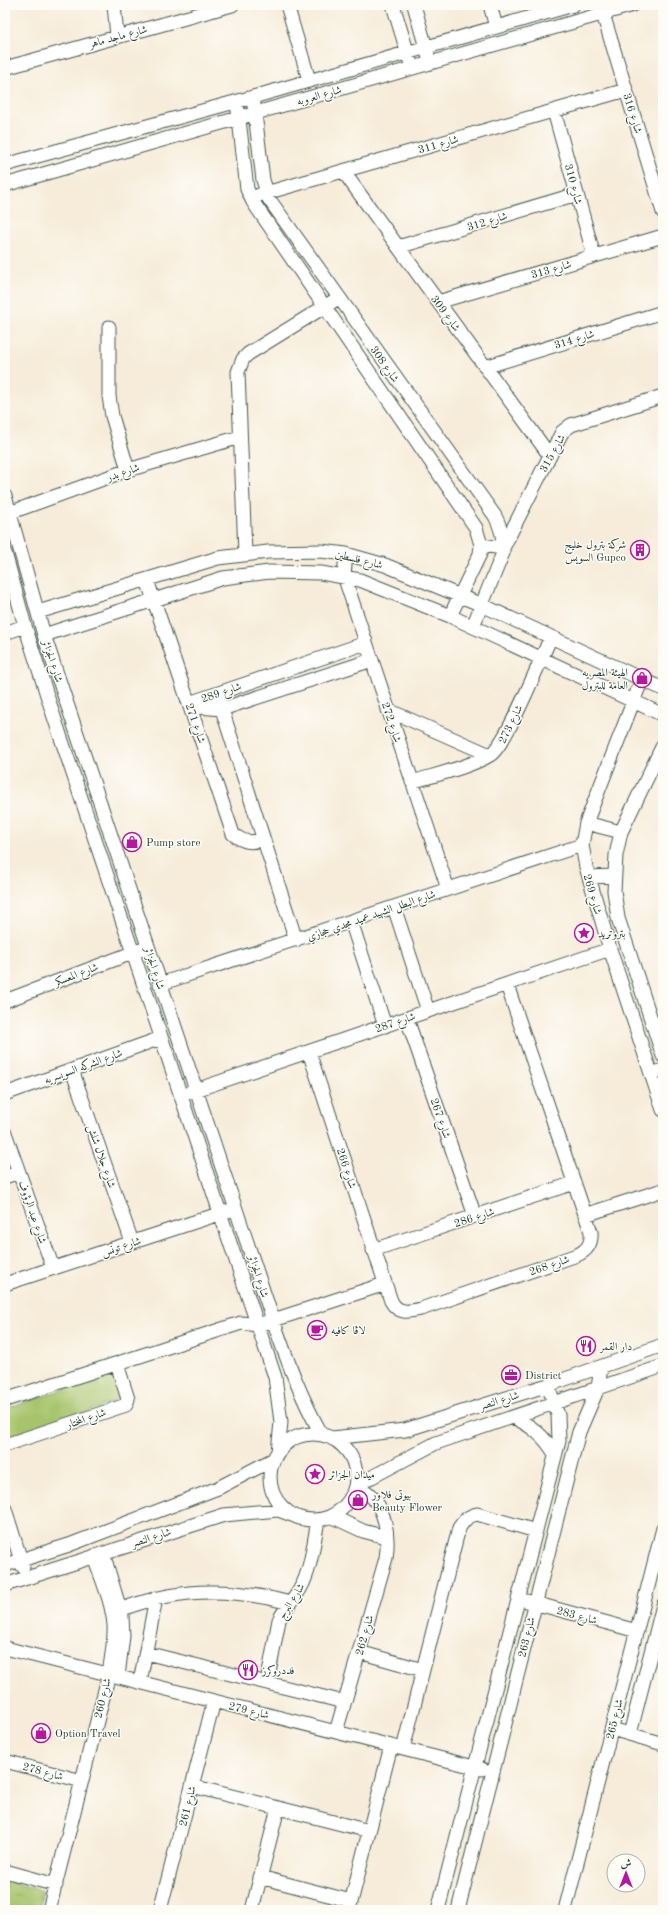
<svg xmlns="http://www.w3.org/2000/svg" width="668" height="1915" font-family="'Old Standard TT',Amiri,serif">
<defs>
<pattern id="park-tufts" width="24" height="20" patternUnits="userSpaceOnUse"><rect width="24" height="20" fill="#a7c46c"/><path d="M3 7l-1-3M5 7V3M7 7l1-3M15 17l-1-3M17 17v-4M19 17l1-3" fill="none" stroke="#87a05a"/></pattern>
</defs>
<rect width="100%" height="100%" fill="#fdfcf7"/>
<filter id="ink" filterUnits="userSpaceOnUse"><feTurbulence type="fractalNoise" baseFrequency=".025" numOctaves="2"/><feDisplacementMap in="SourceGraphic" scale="8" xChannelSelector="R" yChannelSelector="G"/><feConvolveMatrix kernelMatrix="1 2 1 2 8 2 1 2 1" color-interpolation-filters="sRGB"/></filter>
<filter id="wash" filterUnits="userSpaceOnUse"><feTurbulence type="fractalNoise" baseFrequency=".012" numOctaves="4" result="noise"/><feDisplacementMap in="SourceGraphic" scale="16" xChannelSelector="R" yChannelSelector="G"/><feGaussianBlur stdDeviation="0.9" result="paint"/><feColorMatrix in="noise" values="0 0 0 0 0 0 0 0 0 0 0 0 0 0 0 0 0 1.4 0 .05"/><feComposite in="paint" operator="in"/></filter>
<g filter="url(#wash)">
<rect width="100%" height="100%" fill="#f7ecd9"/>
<path fill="url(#park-tufts)" stroke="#638050" d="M5,1880l37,11 -1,15 -2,4h-34z"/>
<path fill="#a7c46c" stroke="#638050" d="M116,1375l9,23 -120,44v-33l98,-33z"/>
</g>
<g filter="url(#ink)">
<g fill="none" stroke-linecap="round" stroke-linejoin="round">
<g stroke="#3f574d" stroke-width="15">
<path id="minor" d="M114,5l3,31
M287,5l22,75
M393,5l17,56
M414,5l14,50
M490,5l6,22
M603,14l60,198
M5,68l227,-63
M253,97l10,83 6,19 226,317c6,12 9,22 8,37l-30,73
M237,102l10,87 6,13 223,326 5,17 -1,9 -30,62
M554,111l40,145
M5,165l248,-68 320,-92
M343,171l207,285
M5,185l628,-180
M259,195l367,-105
M398,247l179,-53
M438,302l225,-66
M109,327v69l3,20 16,54
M485,367l178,-55
M5,496l39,139 229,685c14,40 28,78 49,115
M9,513l119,-43 112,-33
M481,545l22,3 59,-116 9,-7 92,-29
M5,553l20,73 29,91 221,660 6,45 -3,30
M245,553l-7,-181 5,-13 5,-5 84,-52
M346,554l-2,22 104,313
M147,580l86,254c10,8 18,10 30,5
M38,612l180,-54 50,-6 53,-1 25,3 39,11 97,40 181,84
M5,633l20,-7
M44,635l179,-57 46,-6 52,1 39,7 90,36 213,99
M642,679l-56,144 -4,22 4,22 24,82 53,161
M217,694l79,246
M189,703l10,4 23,2 150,-49
M189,703l177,-60
M388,710l102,45
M663,745l-42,87 -5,23 -2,36 4,27 45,138
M412,782c23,-7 58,-15 78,-27 17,-11 50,-95 61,-118
M586,823l35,9
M589,877l25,-1
M394,907l34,104
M351,921l34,105
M160,984l422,-139
M5,1001l135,-51
M407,1019l68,197
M309,1052l82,249c7,13 17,11 30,8l156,-54c11,-5 15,-12 14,-23l-84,-247
M72,1070l60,172
M651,1074l12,-4
M190,1092l420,-143
M5,1094l156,-56
M5,1133l48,135
M5,1177l14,-5
M585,1215l78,-25
M373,1250l201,-67
M5,1284l223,-73
M5,1400l236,-77 17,2 127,-41
M513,1417c19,9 31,19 42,37
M270 1477a43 43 0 1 1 86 0a43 43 0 1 1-86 0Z
M332,1438l73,-8 143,-45 115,-40
M5,1445l121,-40 2,-6 -11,-35
M356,1483l16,-6 64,-34 227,-77
M5,1509l18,58
M331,1516l32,15 23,6
M103,1553l19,63 1,20 -5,40
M5,1565l64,-20 149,-57 56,-29
M5,1585l219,-70 54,-5 22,8
M527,1601l110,30
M112,1613c61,-25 114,-27 178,-10
M5,1648l477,121
M359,1652l64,18
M146,1653l198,49
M140,1682l16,-84
M267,1683l12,-63c6,-12 15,-20 21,-31 11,-18 14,-48 18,-69
M612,1729l51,15
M336,1732l50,-174c4,-27 -2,-61 -30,-72
M630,1734l33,-129
M403,1749l56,-221c5,-8 9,-12 18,-14l59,17
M5,1761l77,20
M192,1786l177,45
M5,1871l51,14
M260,1877l91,24
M49,1910l60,-236c2,-16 6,-33 5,-49 -2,-24 -13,-47 -20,-69
M160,1910l54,-209
M252,1910l26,-102
M349,1910l42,-164
M438,1910l121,-469 -1,-26 -10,-30
M458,1910l115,-455 6,-23 19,-44 3,-21
M565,1910l98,-382"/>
</g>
<use href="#minor" stroke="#fff" stroke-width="13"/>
</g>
</g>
<defs>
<g id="building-ring" transform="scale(1)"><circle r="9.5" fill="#fdfcf7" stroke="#b5179e" stroke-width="1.5"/><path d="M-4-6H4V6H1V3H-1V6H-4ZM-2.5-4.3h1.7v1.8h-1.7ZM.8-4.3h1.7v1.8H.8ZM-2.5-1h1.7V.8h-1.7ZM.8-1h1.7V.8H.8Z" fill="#b5179e"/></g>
<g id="shop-ring" transform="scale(1)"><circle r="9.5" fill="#fdfcf7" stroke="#b5179e" stroke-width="1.5"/><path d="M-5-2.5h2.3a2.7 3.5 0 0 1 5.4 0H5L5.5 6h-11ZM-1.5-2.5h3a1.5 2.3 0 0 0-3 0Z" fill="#b5179e"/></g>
<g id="sight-ring" transform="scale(1)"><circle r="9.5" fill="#fdfcf7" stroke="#b5179e" stroke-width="1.5"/><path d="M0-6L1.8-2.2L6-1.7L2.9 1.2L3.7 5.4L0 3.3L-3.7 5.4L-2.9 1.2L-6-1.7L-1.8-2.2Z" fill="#b5179e"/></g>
<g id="cafe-ring" transform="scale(1)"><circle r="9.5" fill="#fdfcf7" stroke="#b5179e" stroke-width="1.5"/><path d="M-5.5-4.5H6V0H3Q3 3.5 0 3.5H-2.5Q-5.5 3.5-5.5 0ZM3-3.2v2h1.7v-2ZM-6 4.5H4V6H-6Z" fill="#b5179e"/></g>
<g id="restaurant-ring" transform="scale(1)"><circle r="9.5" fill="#fdfcf7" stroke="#b5179e" stroke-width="1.5"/><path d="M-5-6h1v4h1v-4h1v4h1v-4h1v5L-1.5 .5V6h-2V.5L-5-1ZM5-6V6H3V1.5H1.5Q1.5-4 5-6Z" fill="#b5179e"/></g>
<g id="office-ring" transform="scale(1)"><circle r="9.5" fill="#fdfcf7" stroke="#b5179e" stroke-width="1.5"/><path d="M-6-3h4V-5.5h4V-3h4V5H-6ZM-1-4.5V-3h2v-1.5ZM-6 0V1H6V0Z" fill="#b5179e"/></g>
</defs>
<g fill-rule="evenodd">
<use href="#building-ring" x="640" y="550"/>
<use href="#shop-ring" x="642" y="678"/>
<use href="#shop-ring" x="132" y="842"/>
<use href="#sight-ring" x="584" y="933"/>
<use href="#cafe-ring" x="317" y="1330"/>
<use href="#restaurant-ring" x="586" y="1346"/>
<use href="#office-ring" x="511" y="1375"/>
<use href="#sight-ring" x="315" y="1474"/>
<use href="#shop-ring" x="358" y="1500"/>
<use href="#restaurant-ring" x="248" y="1670"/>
<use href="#shop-ring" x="41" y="1733"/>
</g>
<g text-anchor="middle" stroke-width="3" stroke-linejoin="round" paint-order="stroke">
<g font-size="11" fill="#1f3d34" stroke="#fdfcf7">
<text transform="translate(118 36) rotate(-15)" y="4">شارع ماجد ماهر</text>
<text transform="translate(319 95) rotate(-16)" y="4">شارع العروبه</text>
<text transform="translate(633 113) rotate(73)" y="4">شارع 316</text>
<text transform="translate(438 144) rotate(-16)" y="4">شارع 311</text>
<text transform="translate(574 184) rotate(75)" y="4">شارع 310</text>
<text transform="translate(487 221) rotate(-17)" y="4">شارع 312</text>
<text transform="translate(551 269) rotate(-16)" y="4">شارع 313</text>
<text transform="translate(446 313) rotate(54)" y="4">شارع 309</text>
<text transform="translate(574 339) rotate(-17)" y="4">شارع 314</text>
<text transform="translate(385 364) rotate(55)" y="4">شارع 308</text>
<text transform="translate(552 453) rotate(-61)" y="4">شارع 315</text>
<text transform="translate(123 472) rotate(-19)" y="4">شارع بدر</text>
<text transform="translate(359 559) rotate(14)" y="4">شارع فلسطين</text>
<text transform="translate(53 661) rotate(71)" y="4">شارع الجزائر</text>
<text transform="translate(221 692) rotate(-19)" y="4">شارع 289</text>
<text transform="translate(392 722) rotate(72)" y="4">شارع 272</text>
<text transform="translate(196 723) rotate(71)" y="4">شارع 271</text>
<text transform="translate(510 724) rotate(-64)" y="4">شارع 273</text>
<text transform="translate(593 894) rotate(74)" y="4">شارع 269</text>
<text transform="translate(371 915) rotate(-19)" y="4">شارع البطل الشهيد عميد مجدي حجازي</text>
<text transform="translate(155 968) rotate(72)" y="4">شارع الجزائر</text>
<text transform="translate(76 974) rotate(-21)" y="4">شارع المعسكر</text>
<text transform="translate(395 1022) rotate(-19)" y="4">شارع 287</text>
<text transform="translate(83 1066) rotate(-20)" y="4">شارع الشركه السويسريه</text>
<text transform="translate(441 1118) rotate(71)" y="4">شارع 267</text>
<text transform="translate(102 1156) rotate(71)" y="4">شارع جلال شلش</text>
<text transform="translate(347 1168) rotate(72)" y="4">شارع 266</text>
<text transform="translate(33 1212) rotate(71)" y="4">شارع عبد الرؤوف</text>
<text transform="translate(474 1217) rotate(-18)" y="4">شارع 286</text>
<text transform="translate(121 1246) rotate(-18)" y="4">شارع تونس</text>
<text transform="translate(549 1265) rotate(-19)" y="4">شارع 268</text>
<text transform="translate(259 1276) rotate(72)" y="4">شارع الجزائر</text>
<text transform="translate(499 1400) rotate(-17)" y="4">شارع النصر</text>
<text transform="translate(86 1418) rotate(-19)" y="4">شارع المختار</text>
<text transform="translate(151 1537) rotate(-18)" y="4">شارع النصر</text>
<text transform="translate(291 1601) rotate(-58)" y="4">شارع البرج</text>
<text transform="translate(577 1615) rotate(15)" y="4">شارع 283</text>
<text transform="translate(364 1635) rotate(-74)" y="4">شارع 262</text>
<text transform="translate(526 1637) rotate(-76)" y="4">شارع 263</text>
<text transform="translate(102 1698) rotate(-76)" y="4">شارع 260</text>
<text transform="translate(249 1710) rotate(14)" y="4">شارع 279</text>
<text transform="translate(614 1719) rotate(-76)" y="4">شارع 265</text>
<text transform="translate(43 1771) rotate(15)" y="4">شارع 278</text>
<text transform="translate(187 1806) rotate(-76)" y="4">شارع 261</text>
</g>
<g font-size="11" fill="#1f3d34" stroke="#fdfcf7" text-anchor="start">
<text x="626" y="548" text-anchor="end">شركة بترول خليج<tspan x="626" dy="13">السويس Gupco</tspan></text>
<text x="628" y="676" text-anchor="end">الهيئة المصريه<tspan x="628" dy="13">العامة للبترول</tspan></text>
<text x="146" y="846">Pump store</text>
<text x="598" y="937">بتروتريد</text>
<text x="331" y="1334">لاڤا كافيه</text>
<text x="600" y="1350">دار القمر</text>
<text x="525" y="1379">District</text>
<text x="329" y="1478">ميدان الجزائر</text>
<text x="372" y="1498">بيوتى فلاور<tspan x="372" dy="13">Beauty Flower</tspan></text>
<text x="262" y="1674">فددروكرز</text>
<text x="55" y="1737">Option Travel</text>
</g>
</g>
<rect width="668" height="1915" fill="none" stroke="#fdfcf7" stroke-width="20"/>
<g transform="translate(626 1873)"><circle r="19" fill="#fdfcf7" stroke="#a4b0a9"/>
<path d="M0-3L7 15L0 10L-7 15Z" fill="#b5179e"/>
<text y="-6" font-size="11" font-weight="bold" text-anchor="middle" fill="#1f3d34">ش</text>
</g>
</svg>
